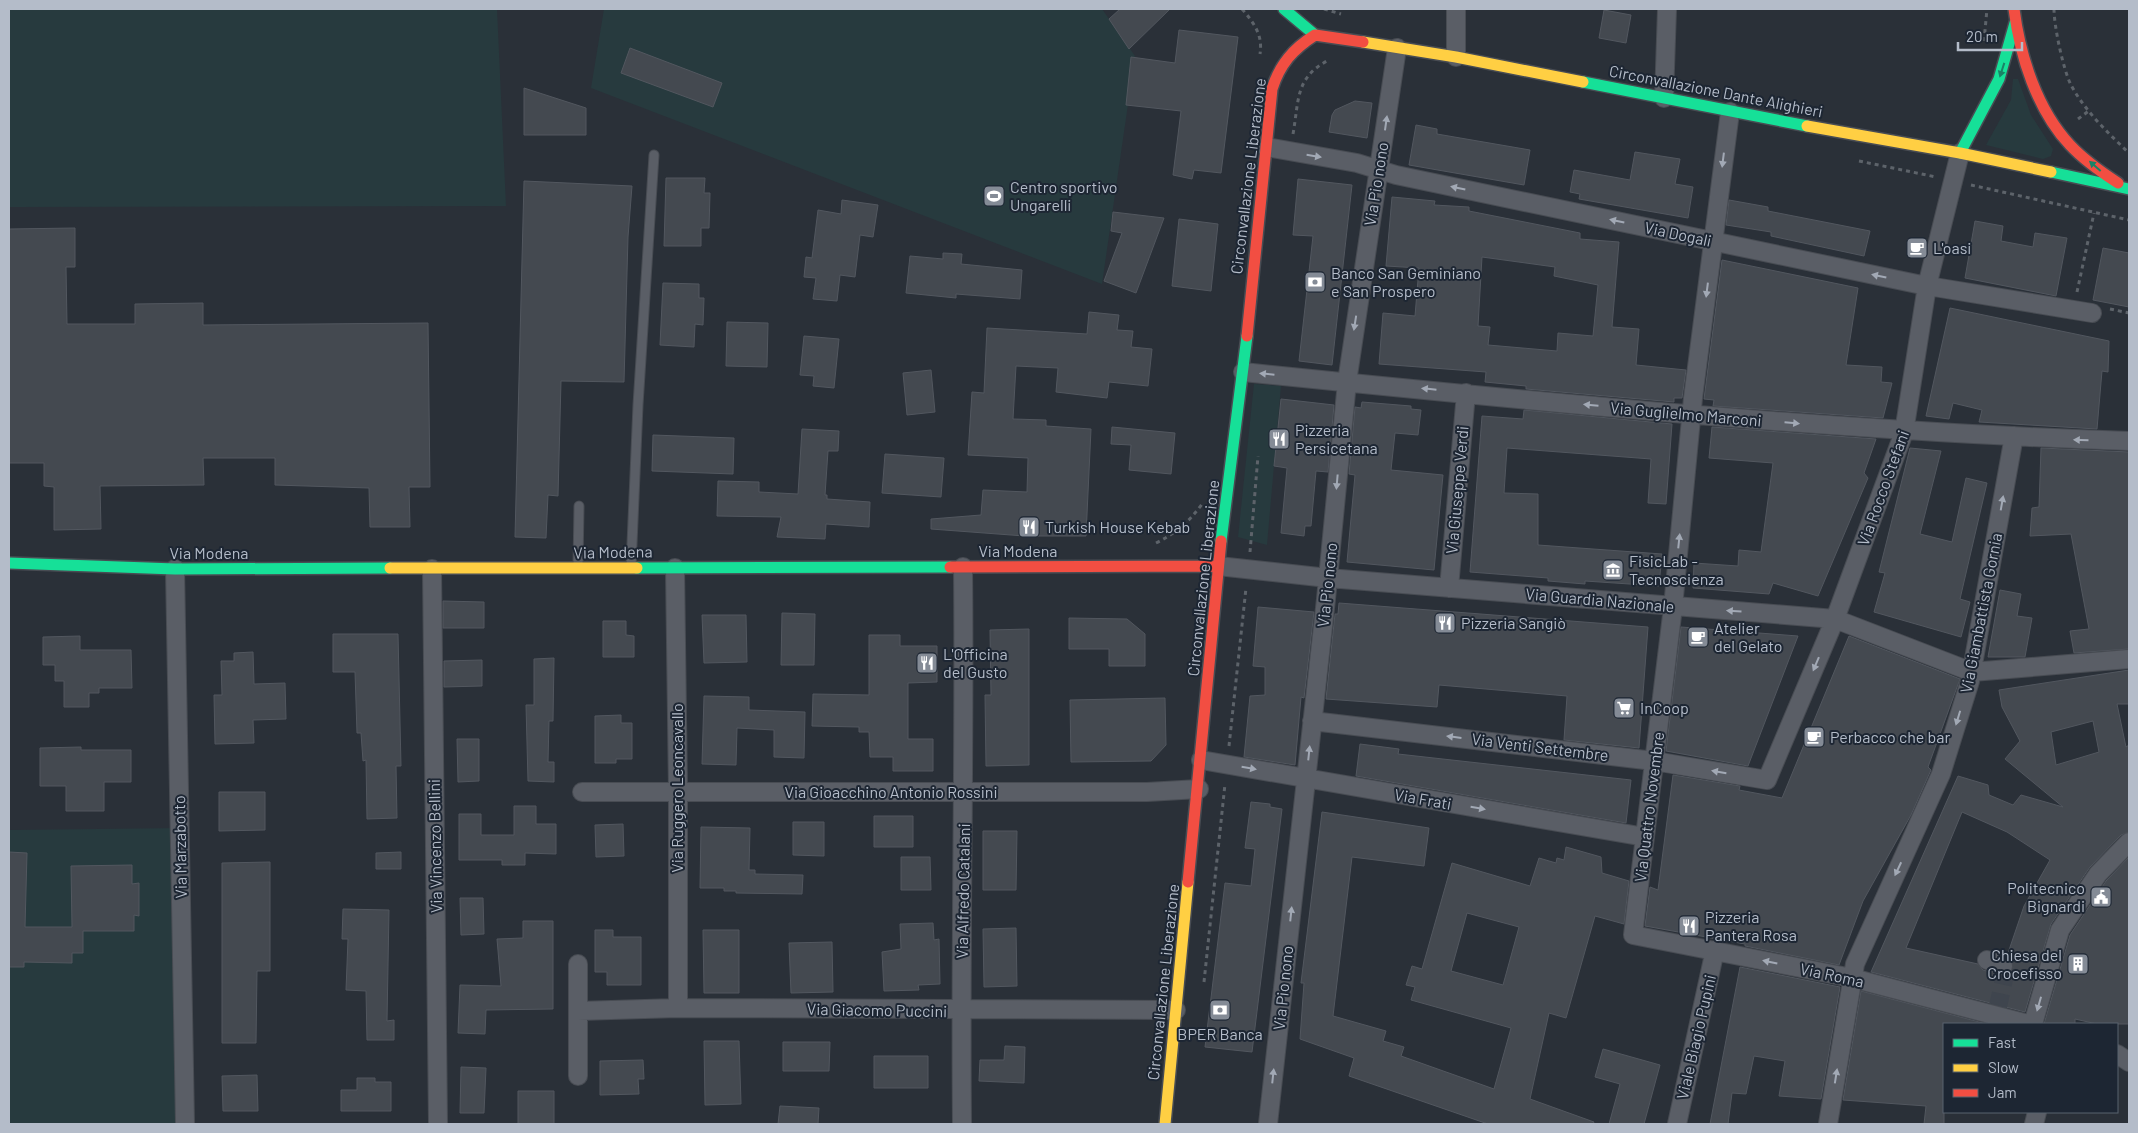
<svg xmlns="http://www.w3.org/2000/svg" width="2138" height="1133" font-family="Barlow,sans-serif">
<rect width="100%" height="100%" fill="#2a3038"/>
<path fill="#273a3e" d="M9,9h488l9,197 -497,1z
M604,9h498l33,47 -33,228 -511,-196z
M2013,79h5l13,36 22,34 -2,7 -8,3 -57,-14 25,-45z
M1254,384l27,2 -14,159 -29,-8z
M184,828l6,296h-181v-294z"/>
<path fill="#444950" stroke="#52575f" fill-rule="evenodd" d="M1120,9h50l-41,40 -20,-30z
M1604,10l27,5 -5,28 -27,-5z
M1179,30l59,7 -17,136 -27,-3 -2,9 -19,-4 8,-64 -55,-6 5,-48 44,6z
M630,48l92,35 -9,24 -92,-34z
M524,88l62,20v27h-62z
M1355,101l17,2 -5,35 -38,-6 3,-17 3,-5z
M1416,125l21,4v5l93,16 -6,35 -115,-20z
M1635,152l45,7 -5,25 18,3 -5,31 -109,-19 1,-5 -10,-2 4,-22 56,10z
M666,178h39l-1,15h6l-1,35h-8v18h-37z
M1298,179l54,6 -20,180 -33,-4 14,-125 -20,-1z
M524,181l108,5 -4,51 -4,145 -63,-1 -3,115 -10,-1 -2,43 -31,-1z
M1392,197l43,4 -1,4 35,2v4l111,22v6l39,3 -7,85 27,2 -3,36 50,5 -4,28h-8v4l-148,-13v-3l-41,-4 1,-10 -107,-8 4,-51 32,3 4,-48 -33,-2zM1482,257l73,10 -1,9 44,9 -5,51 -35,-3 -1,18 -69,-6 2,-18 -12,-1z
M842,200l36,5 -5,32 -13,-2 -5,42 -15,-2 -3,26 -24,-2 3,-21 -12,-1 2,-20 6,1 6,-48 23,4z
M1729,200l39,7v4l102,20 -6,25 -93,-20v-4l-45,-7z
M1113,212l51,6 -28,75 -32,-12 18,-48 -11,-2z
M1179,219l39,5 -7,67 -39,-5z
M1975,221l28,5 -2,15 32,6 2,-14 32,5 -11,58 -91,-18z
M75,228v39h-9l1,57h68v-20l68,-1v22l225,-2 2,164h-21l1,40h-40l-1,-39 -94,-3v-27h-72l1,27 -104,1 1,43 -47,1v-43l-10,-1v-23h-35v-234z
M2103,248l26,5v54l-36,-7z
M943,253l19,1 -1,10 61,6 -2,29 -64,-5v4l-50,-5 4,-37 33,3z
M1722,260l136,28 -12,77 36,2 -1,15 11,1 -9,35 -170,-12 1,-6 -10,-1z
M663,283l36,1v14h5l-1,27 -8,-1 -1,23 -34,-2z
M1950,308l159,33 -1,31 -6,-1 -5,58 -118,-7 3,-12 -29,-7 -4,16 -23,-3z
M1089,312l30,3 -2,15 16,1 -2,16 21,2 -4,37 -39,-4 -2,16 -51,-6 2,-24 -42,-2 -3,53 33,1v6l45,3 -5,107h-62l-93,-7v-10l50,-4 2,-25 44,2 1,-34 -60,-3 4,-63 12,1 3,-65 100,6z
M727,322l41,1 -1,44 -41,-1z
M804,336l35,3 -5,49 -21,-2 1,-10 -14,-1z
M931,370l4,42 -28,3 -4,-42z
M1281,399l53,6 -6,67 -12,-1 -5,55h-6l-1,10 -23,-3 6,-65 -13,-2z
M1362,402l49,4v3l10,1 -3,25 -23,-2 -4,37 52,5 -9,95 -87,-8 8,-87 -6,-1 6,-67 6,1z
M1524,410l148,14 -6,80 -18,-1 3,-44 -144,-11 -3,45 34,1v51l124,9 -3,32 -74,-5v3l-37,-3v-3l-78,-6 12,-156 41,3z
M1112,427l63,6 -4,41 -42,-4 2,-25 -20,-1z
M1712,427l164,12 -12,34 4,5 -50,118 -45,-13 -4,11 -76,-6 1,-25 44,3 1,-16 22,2 12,-89 -64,-5z
M802,429l37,2 -1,20h-10l-3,44h2v4l43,3 -1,25 -43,-3 -1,15 -48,-2 4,-20 -64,-1 1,-35 41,1v10l39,2z
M653,435l81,3 -1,36 -81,-3z
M1910,448l31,3 -21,83 32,8 14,-64 21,5 -27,116 10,3 -9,35 -87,-25 11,-39 -6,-1z
M2041,448l88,4v197l-55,4 -4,-22 19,-2 -18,-95 -41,2 2,-28 7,-1z
M885,454l59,4 -3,39 -59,-4z
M2000,590l21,4 -4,22 15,2 -7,39h-37z
M443,601l41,1v26h-41z
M1339,603l309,24 -9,121 -75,-8 3,-44 -128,-11 -2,22 -111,-8 9,-85h3z
M1258,607l56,5 -10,86 -3,-1 -6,68 -51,-8 6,-61 15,-1v-28l-12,-1z
M782,613l33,1 -1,51h-33z
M702,615h44l1,47 -43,1z
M1069,618l58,1 18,15v32h-36v-17h-40z
M603,621h23v14l8,1v21h-31z
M1681,627l117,9 -50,130 -82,-15z
M1029,629v136l-43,1 -1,-71h6l-1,-65z
M333,634h65l3,132h-5l1,52 -30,1 -1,-59 -3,1 -2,-28h-4l-2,-61h-22z
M869,635h31v11h37v36l-29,1v56h25v32h-40v-14h-23l-1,-25h-10v-5l-47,-1 1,-32 56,1z
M80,636v14h51l1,38h-33v5h-10v14h-25v-26h-9v-16h-12v-28z
M1849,636l111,43 -32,88 3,3 -20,45 -48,86 -24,64 -94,-19v-2l-100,-18 5,-39 8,3 15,-115 67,11 -1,4 43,8z
M253,652l1,32 31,-1 1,36 -33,1 1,23 -39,1 -1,-49h8l-1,-34h13v-8z
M554,658l-1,63h-4l-1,41h6v20l-26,-1 -2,-76h8v-46z
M482,660v26l-38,1v-26z
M2129,670v34h-12l9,43 3,-2v87l-8,3 -31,32 -39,57 -26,88 -154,-40 87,-196 30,9 1,10 24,10 8,-10 42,12 -58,-48 15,-18 -18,-34 -3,-17zM2093,721l6,31 -43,13 -5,-33zM1962,812l45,20 43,28 -26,46 -17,50 4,4 2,9 -8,7 -22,-6 -5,-6 -72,-16z
M704,696l45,1v13l56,2 -1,46 -30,-1v-27l-37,-2 -1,37 -34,-1z
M1165,698l1,47 -15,16 -80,1 -1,-62z
M621,715v8h11v36h-16v4h-21v-47z
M457,739h22v42l-21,1z
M1360,744l39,5 -1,5 233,26 -5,43 -270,-47z
M81,747v3h50v32h-27v29h-38v-25h-26v-38z
M219,792h46v38l-46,1z
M1251,802l19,2v3l12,2 -30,243 -47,-5 20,-164 26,3 4,-37 -10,-1z
M514,806h22v18h20v30l-31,-1v12h-23v-5h-43v-46h22v21h33z
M1322,812l107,16 -5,38 -72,-9 -19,159 53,15 -3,10 21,6 -3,9 93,33 17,-61 -100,-28 4,-13 -9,-2 6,-19 10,3 30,-106 78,23 9,-28 17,5 1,-5 7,2 2,-13 35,10 1,16 27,8 -5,43 -29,-8 -29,102 -17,-5 -19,86 64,23 -1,2h-105l-139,-48 5,-18 -54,-19 4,-56h-3zM1467,913l52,14 -16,58 -52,-14z
M874,816h39v31h-39z
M793,822h31v34l-31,-1z
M623,824l1,32 -28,1 -1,-32z
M701,827l49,1 -1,42h6v4l48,1 -1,19 -66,-1v-2h-12v-3h-24z
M983,831h34l-1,59h-33z
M9,852l18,1 -2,74h47l-1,-61 61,-1v19l7,-1v33l-5,-1v16h-51v22h-11v10l-48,-1v5h-15z
M401,852v17h-25v-16z
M901,857h29l1,33h-30z
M2129,857v167h-32l-22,-5v5h-31l26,-89 36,-54z
M270,862v109h-13l-1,72h-34v-180z
M460,898h23l1,36 -23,1z
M343,909l46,1 -2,111 7,-1v20h-27l-1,-49 -20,-1 2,-51h-6z
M523,921h30v88l-67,1 -1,24 -27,-1 2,-48 41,1 -4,-47 26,-1z
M933,923l1,17 5,-1 1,45 -22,1 1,5 -35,1 -2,-39 19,-3 -1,-25z
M1016,928l1,58 -33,1 -1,-58z
M595,930h18v7h28v48h-34v-13h-12z
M703,930h36v63h-35z
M832,942l1,50 -42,1 -2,-50z
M1740,967l100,20 -19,112 -42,-3 6,-35 -31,-5 -8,38 -14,-1 -4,31h-18z
M1861,991l126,33h-43v100h-20l2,-18 -83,-6z
M704,1041h35l2,63 -36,1z
M783,1042h47l-1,29h-46z
M1005,1046l20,1 -1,36 -45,-2 1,-21h24z
M1603,1049l57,16 -16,59h-35l11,-40 -25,-7z
M874,1056h54v32h-54z
M643,1060l1,19h-6l1,15 -39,1v-34z
M461,1067l25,1 -2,45h-24z
M257,1075l1,36h-35l-1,-35z
M357,1078h18v4h16v29h-50v-21h16z
M518,1091h36v33h-36z
M780,1106l39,2 -1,16h-40z"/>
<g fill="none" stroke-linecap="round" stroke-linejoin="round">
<path stroke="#3f454e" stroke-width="18" stroke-dasharray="18 9" stroke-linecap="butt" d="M1997,1011l10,-46 -4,1"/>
<g stroke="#484c53" stroke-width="11">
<path id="lane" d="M578,566l1,-60
M631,567l7,-162 16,-250"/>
</g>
<g stroke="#484c53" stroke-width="20">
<path id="street" d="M1456,57v-48
M1664,98l3,-89
M1730,112l-37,286 -20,209 -40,328 219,43 176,46
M1266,147l91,16 39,12 526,110 170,28
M1243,372c295,30 590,59 886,69
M1218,566l110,12 507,41 137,53 157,-13
M675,568l3,223v217
M175,569l10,555
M432,569l6,555
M1449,588l17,-195
M1312,721l342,40 113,19 68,-161 69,-187 23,-146 33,-133
M1201,760l444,77
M582,792h565l52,-3
M1987,960l16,6
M578,1011l100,-3 498,2
M2033,1024l27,-94 38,-56 31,-32
M2117,1054l12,8
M578,1076v-112
M962,1124c-2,-185 3,-371 1,-557
M1268,1124l58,-525 21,-217 50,-334
M1677,1124l38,-174
M1828,1124l27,-160 86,-190 29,-93 44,-245
M2034,1124l3,-12"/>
</g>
<g stroke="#484c53" stroke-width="14">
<path id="fast" d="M1284,9l31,26
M1583,82l224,44
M1960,153l39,-74 16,-56
M2051,172l78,17
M1221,541l26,-205
M9,563l166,6 215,-1
M637,568l313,-1"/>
</g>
<g stroke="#484c53" stroke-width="14">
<path id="slow" d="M1363,42l93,15 127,25
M1807,126l153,27 91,19
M390,568h247
M1165,1124l23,-242"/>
</g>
<g stroke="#484c53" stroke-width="14">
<path id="jam" d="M2014,9c6,47 23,101 56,136 14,15 31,27 48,38
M1247,336l25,-247c8,-25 21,-40 43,-54l48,7
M950,567l268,-1
M1188,882l33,-341"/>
</g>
<path stroke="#5d636a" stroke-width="3" stroke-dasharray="4 4" stroke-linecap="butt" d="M1242,9c12,14 21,26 18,45
M1324,9l17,5
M2054,9c0,17 9,60 17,76 14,26 37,48 58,68
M1984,41l3,-32
M2078,119l12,-9
M1293,134c6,-33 2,-56 34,-73
M1859,161l77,16
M1971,185l158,35
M2077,292l17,-79
M2110,309l19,4
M1156,543c20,-10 33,-21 46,-39
M1250,552l8,-96
M1229,746l17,-158
M1204,982l21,-198"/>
<use href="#lane" stroke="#5a5e66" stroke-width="9"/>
<use href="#street" stroke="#5a5e66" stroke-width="18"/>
<use href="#fast" stroke="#16e098" stroke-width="11"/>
<use href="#slow" stroke="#ffcf43" stroke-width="11"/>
<use href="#jam" stroke="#f24e42" stroke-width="11"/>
</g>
<defs><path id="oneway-solid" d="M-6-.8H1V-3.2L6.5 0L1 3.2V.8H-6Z" transform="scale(1.25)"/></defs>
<g fill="#1a8366">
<use href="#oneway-solid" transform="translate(2002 70) rotate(108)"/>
<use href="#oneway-solid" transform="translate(2095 166) rotate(-139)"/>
</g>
<g fill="#a2a9b5">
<use href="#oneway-solid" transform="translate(1386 123) rotate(-82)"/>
<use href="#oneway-solid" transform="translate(1314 156) rotate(9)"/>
<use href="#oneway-solid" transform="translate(1723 160) rotate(97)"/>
<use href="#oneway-solid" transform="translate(1458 188) rotate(-168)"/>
<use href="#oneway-solid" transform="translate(1617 221) rotate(-168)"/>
<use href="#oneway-solid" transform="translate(1879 276) rotate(-168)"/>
<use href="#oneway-solid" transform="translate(1707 290) rotate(97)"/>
<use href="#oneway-solid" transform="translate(1355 323) rotate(99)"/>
<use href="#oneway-solid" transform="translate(1267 374) rotate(-174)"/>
<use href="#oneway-solid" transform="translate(1429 389) rotate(-174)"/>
<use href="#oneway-solid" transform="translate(1591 405) rotate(-175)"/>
<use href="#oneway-solid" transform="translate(1792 423) rotate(5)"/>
<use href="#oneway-solid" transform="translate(2081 440) rotate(-178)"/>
<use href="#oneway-solid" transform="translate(1337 482) rotate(95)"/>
<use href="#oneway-solid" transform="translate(2002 503) rotate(-80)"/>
<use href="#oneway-solid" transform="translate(1679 541) rotate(-84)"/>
<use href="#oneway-solid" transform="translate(1734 611) rotate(-176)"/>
<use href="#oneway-solid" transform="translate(1816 664) rotate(113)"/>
<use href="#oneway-solid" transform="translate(1958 718) rotate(107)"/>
<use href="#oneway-solid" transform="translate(1454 737) rotate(-173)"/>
<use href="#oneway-solid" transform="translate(1309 753) rotate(-84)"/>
<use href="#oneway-solid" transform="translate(1249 768) rotate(10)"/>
<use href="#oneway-solid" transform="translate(1719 772) rotate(-170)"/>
<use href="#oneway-solid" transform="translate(1478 808) rotate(10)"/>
<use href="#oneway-solid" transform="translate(1898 869) rotate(115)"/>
<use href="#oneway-solid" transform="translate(1291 914) rotate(-84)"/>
<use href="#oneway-solid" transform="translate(1770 962) rotate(-168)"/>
<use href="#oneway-solid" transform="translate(2039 1004) rotate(106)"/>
<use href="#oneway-solid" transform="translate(1273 1076) rotate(-84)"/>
<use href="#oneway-solid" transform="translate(1836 1076) rotate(-81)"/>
</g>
<defs>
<g id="stadium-square" transform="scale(1.125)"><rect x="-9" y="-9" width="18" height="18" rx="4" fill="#848b96" stroke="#1d2633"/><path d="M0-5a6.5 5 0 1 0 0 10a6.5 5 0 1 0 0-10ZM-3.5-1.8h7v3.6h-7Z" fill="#fff"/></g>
<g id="cafe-square" transform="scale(1.125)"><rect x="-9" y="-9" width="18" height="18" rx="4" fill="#848b96" stroke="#1d2633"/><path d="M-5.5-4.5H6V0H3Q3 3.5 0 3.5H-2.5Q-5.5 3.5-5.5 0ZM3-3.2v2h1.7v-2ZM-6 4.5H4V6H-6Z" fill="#fff"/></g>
<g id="bank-square" transform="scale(1.125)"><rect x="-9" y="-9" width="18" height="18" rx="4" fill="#848b96" stroke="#1d2633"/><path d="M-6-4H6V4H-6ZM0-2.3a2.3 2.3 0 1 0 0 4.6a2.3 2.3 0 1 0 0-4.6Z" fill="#fff"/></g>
<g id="restaurant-square" transform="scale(1.125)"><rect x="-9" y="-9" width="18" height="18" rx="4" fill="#848b96" stroke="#1d2633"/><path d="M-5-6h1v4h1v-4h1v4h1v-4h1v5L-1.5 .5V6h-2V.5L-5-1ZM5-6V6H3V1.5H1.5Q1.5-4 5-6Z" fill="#fff"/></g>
<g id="museum-square" transform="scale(1.125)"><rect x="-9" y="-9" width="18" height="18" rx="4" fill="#848b96" stroke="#1d2633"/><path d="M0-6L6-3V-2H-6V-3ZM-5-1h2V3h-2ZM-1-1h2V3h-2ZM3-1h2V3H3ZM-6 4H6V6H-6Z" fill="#fff"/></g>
<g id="supermarket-square" transform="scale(1.125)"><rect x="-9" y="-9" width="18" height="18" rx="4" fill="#848b96" stroke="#1d2633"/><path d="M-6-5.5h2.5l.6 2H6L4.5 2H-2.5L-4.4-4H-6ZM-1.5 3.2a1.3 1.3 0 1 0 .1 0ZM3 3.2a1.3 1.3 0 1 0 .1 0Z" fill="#fff"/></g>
<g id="civic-square" transform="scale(1.125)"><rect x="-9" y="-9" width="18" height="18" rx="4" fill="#848b96" stroke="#1d2633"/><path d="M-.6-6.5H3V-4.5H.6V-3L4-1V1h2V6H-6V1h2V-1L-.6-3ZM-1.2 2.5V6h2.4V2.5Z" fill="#fff"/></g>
<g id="building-square" transform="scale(1.125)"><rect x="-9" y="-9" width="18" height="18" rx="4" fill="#848b96" stroke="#1d2633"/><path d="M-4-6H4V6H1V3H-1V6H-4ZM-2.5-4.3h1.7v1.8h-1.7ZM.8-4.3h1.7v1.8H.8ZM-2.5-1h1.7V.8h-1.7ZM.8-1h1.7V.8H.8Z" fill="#fff"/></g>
</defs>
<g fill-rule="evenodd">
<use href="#stadium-square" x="994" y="196"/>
<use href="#cafe-square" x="1917" y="248"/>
<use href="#bank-square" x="1315" y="282"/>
<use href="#restaurant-square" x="1279" y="439"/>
<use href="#restaurant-square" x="1029" y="527"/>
<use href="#museum-square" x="1613" y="570"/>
<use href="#restaurant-square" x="1445" y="623"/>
<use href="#cafe-square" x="1698" y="637"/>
<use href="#restaurant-square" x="927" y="663"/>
<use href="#supermarket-square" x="1624" y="708"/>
<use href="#cafe-square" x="1814" y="737"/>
<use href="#civic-square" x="2101" y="897"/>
<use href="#restaurant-square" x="1689" y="926"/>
<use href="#building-square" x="2078" y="964"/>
<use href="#bank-square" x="1220" y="1010"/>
</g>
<g text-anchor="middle" stroke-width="4" stroke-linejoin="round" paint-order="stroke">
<g font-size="16" fill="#b4bcc9" stroke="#1d2633">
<text transform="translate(1716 91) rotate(11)" y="6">Circonvallazione Dante Alighieri</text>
<text transform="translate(1248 176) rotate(-83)" y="6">Circonvallazione Liberazione</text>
<text transform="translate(1376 184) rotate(-81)" y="6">Via Pio nono</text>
<text transform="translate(1678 234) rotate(12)" y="6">Via Dogali</text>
<text transform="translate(1686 414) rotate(5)" y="6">Via Guglielmo Marconi</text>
<text transform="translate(1883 488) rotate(-70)" y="6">Via Rocco Stefani</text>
<text transform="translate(1457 490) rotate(-85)" y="6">Via Giuseppe Verdi</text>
<text x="1018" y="557">Via Modena</text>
<text transform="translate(613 552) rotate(-1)" y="6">Via Modena</text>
<text x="209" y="559">Via Modena</text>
<text transform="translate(1203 578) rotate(-84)" y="6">Circonvallazione Liberazione</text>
<text transform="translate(1327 585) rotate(-84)" y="6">Via Pio nono</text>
<text transform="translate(1600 600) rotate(5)" y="6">Via Guardia Nazionale</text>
<text transform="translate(1981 613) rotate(-79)" y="6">Via Giambattista Gornia</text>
<text transform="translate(1540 747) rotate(7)" y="6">Via Venti Settembre</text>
<text transform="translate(677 788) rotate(-90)" y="6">Via Ruggero Leoncavallo</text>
<text x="891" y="798">Via Gioacchino Antonio Rossini</text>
<text transform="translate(1423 799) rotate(10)" y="6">Via Frati</text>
<text transform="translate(1649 807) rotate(-83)" y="6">Via Quattro Novembre</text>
<text transform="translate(435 846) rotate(-91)" y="6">Via Vincenzo Bellini</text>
<text transform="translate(180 847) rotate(-91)" y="6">Via Marzabotto</text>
<text transform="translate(963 891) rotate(-89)" y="6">Via Alfredo Catalani</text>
<text transform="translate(1832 975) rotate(12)" y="6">Via Roma</text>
<text transform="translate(1163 982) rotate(-84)" y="6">Circonvallazione Liberazione</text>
<text transform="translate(1283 988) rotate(-84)" y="6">Via Pio nono</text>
<text transform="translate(877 1010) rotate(1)" y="6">Via Giacomo Puccini</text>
<text transform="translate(1696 1037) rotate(-77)" y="6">Viale Biagio Pupini</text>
</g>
<g font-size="16" fill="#b4bcc9" stroke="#1d2633" text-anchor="start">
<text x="1010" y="193">Centro sportivo<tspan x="1010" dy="18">Ungarelli</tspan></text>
<text x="1933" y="254">L'oasi</text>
<text x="1331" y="279">Banco San Geminiano<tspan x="1331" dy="18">e San Prospero</tspan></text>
<text x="1295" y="436">Pizzeria<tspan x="1295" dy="18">Persicetana</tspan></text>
<text x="1045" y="533">Turkish House Kebab</text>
<text x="1629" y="567">FisicLab -<tspan x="1629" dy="18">Tecnoscienza</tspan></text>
<text x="1461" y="629">Pizzeria Sangiò</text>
<text x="1714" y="634">Atelier<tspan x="1714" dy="18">del Gelato</tspan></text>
<text x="943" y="660">L'Officina<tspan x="943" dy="18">del Gusto</tspan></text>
<text x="1640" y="714">InCoop</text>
<text x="1830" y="743">Perbacco che bar</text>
<text x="2085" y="894" text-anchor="end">Politecnico<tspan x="2085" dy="18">Bignardi</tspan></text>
<text x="1705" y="923">Pizzeria<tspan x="1705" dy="18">Pantera Rosa</tspan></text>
<text x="2062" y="961" text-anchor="end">Chiesa del<tspan x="2062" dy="18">Crocefisso</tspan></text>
<text x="1220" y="1040" text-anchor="middle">BPER Banca</text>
</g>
</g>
<rect width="2138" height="1133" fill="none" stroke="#b4bcc9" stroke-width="20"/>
<rect x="1943" y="1023" width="175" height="90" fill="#1d2633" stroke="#59626f"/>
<rect x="1953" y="1039" width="25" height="8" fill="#16e098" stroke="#59626f"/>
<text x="1988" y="1048" font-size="15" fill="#b4bcc9">Fast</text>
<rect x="1953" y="1064" width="25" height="8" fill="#ffcf43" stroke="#59626f"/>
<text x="1988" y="1073" font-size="15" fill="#b4bcc9">Slow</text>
<rect x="1953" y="1089" width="25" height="8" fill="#f24e42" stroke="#59626f"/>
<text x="1988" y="1098" font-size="15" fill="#b4bcc9">Jam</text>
<path d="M1958 42v8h64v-8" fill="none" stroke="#b4bcc9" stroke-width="2.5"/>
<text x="1966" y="42" font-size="15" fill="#b4bcc9" stroke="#1d2633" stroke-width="4" paint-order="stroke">20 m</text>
</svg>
